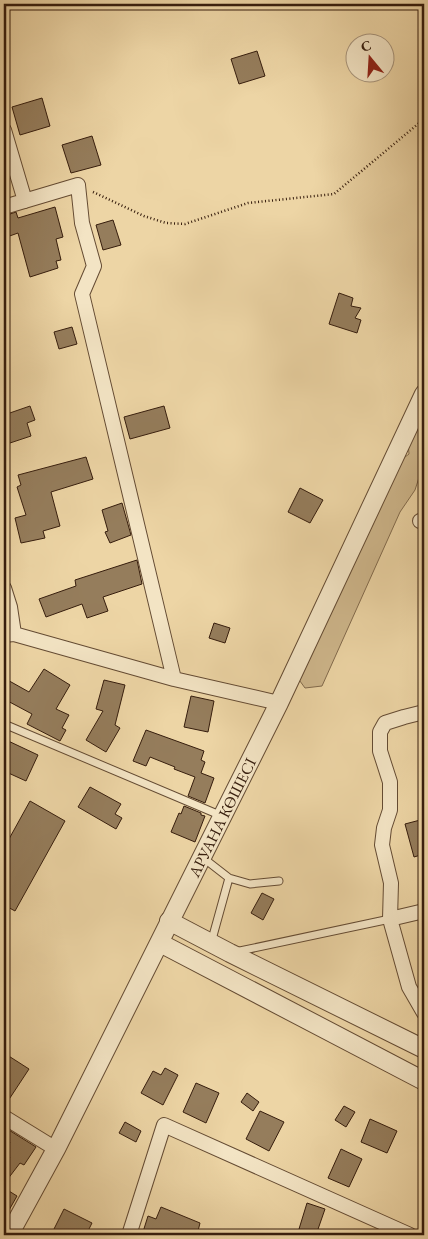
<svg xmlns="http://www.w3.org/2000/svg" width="428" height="1239" font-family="'EB Garamond',serif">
<rect width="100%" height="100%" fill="#edd5a5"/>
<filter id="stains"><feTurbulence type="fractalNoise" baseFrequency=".004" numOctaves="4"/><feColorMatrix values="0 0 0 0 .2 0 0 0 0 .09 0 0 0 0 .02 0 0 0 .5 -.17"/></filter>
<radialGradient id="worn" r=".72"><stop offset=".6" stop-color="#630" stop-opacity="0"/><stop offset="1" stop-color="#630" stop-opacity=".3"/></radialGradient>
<path fill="#ceb68b" stroke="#826a4c" d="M424,412v50l-9,28 -15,22 -78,174 -17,2 -8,-11 104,-217 8,-6 -1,-12z"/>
<path fill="#957d5c" stroke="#361d0d" d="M257,51l8,25 -26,8 -8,-25z
M42,98l8,28 -30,9 -8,-28z
M92,136l9,29 -30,8 -9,-28z
M55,207l8,30 -7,2 5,21 -5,1 2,7 -28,9 -12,-44 -14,5v-22l12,-4 2,6z
M113,220l8,25 -18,5 -7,-25z
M339,293l14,5 -2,8 10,2 -6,10 6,2 -4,13 -28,-9z
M72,327l5,17 -18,5 -5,-17z
M30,406l5,14 -8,3 4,13 -24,8 -3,-9v-20z
M164,406l6,22 -40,11 -6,-22z
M86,457l7,22 -42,13 9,34 -17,5 2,7 -24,5 -6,-25 11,-3 -9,-28 4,-2 -3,-10z
M300,488l23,12 -13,23 -22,-11z
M122,503l9,32 -21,8 -5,-11 3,-1 -6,-21z
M137,560l5,24 -39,13 5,14 -21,7 -5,-14 -36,13 -7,-18 37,-13 -1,-6z
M214,623l16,5 -5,15 -16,-5z
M44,669l26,16 -14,24 13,6 -7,13 4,2 -6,11 -33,-17 5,-10 -28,-15v-21l25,14z
M104,680l21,5 -10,40 5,3 -14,24 -20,-12 17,-29 -7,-2z
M191,696l23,5 -6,31 -24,-5z
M146,730l58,21 -3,9 4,2 -4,11 13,5 -9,25 -17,-7 7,-19 -21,-8 1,-2 -25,-10 -4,9 -13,-5z
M4,739l34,16 -12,26 -22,-10z
M90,787l31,17 -6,10 7,4 -6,11 -38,-22z
M30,801l35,20 -50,90 -11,-6v-57z
M184,806l17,7v2l4,1 -10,26 -24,-10 8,-19 2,1z
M424,819v35l-10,3 -9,-33z
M262,893l12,6 -11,21 -12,-7z
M4,1053l25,16 -25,38z
M165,1068l13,7 -15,30 -22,-12 12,-22 8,4z
M196,1083l23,10 -13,30 -23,-11z
M247,1093l12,9 -6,9 -12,-9z
M344,1106l11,6 -9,15 -11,-7z
M260,1111l24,11 -15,29 -23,-12z
M370,1119l27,12 -10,22 -26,-11z
M125,1122l16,9 -5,11 -17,-9z
M4,1127l32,20 -12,18 -4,-2 -16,21v-18l6,-9 -6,-4 6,-11 -6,-4z
M341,1149l21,10 -13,28 -21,-9z
M4,1188l13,8 -13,23z
M307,1203l18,6 -9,26 -17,-6z
M161,1207l39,16 -3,12h-55l6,-19 8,3z
M64,1209l28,14 -6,12h-35z"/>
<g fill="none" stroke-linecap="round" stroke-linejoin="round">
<g stroke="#644b33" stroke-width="9">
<path id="service" d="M4,724l218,92
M202,857l27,21 -18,65
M229,878l21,6 29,-3
M235,952l155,-33"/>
</g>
<g stroke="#644b33" stroke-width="16">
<path id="minor" d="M4,130l21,71
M4,207l74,-22 4,38 12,43 -12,28 92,385
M420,521h4
M4,588l6,19 4,27
M4,635l10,-1 160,45 105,24
M424,712l-20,5 -19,6 -5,9v19l10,31v28l-6,18 -2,17 9,38 -1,36 19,68 15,26
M390,919l34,-8
M4,1117l52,32
M129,1235l35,-110 246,110"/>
</g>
<g stroke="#644b33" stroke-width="20">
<g id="tertiary">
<path d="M169,921l61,32 194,96"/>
<path d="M160,943l264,138"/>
<path id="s1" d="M9,1235l47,-86 223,-446 145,-309"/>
</g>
</g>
<path stroke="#361d0d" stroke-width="2.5" stroke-dasharray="1 2.5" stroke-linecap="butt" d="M93,192l51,24 22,7 19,1 63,-21 86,-9 90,-75
M423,507l1,-8"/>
<use href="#service" stroke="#f3e4c4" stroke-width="7"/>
<use href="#minor" stroke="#f3e4c4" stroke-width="14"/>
<use href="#tertiary" stroke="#f3e4c4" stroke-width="18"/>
</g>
<g text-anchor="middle" stroke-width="5" stroke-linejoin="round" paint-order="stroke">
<g font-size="16" fill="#361d0d" stroke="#f3e4c4">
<text dy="6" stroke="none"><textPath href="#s1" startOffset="469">АРУАНА КӨШЕСІ</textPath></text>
</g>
</g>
<rect width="428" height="1239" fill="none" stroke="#edd5a5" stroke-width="20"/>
<rect x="5" y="5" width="418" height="1229" fill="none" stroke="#361d0d" stroke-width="2.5"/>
<rect x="10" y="10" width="408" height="1219" fill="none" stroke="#361d0d"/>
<g transform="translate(370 58) rotate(342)"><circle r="24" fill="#f3e4c4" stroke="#a7947b"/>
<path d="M0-4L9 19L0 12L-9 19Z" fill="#8f2418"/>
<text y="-8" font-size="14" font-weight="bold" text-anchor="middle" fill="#361d0d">С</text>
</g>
<rect width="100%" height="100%" filter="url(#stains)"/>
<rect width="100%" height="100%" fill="url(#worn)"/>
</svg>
